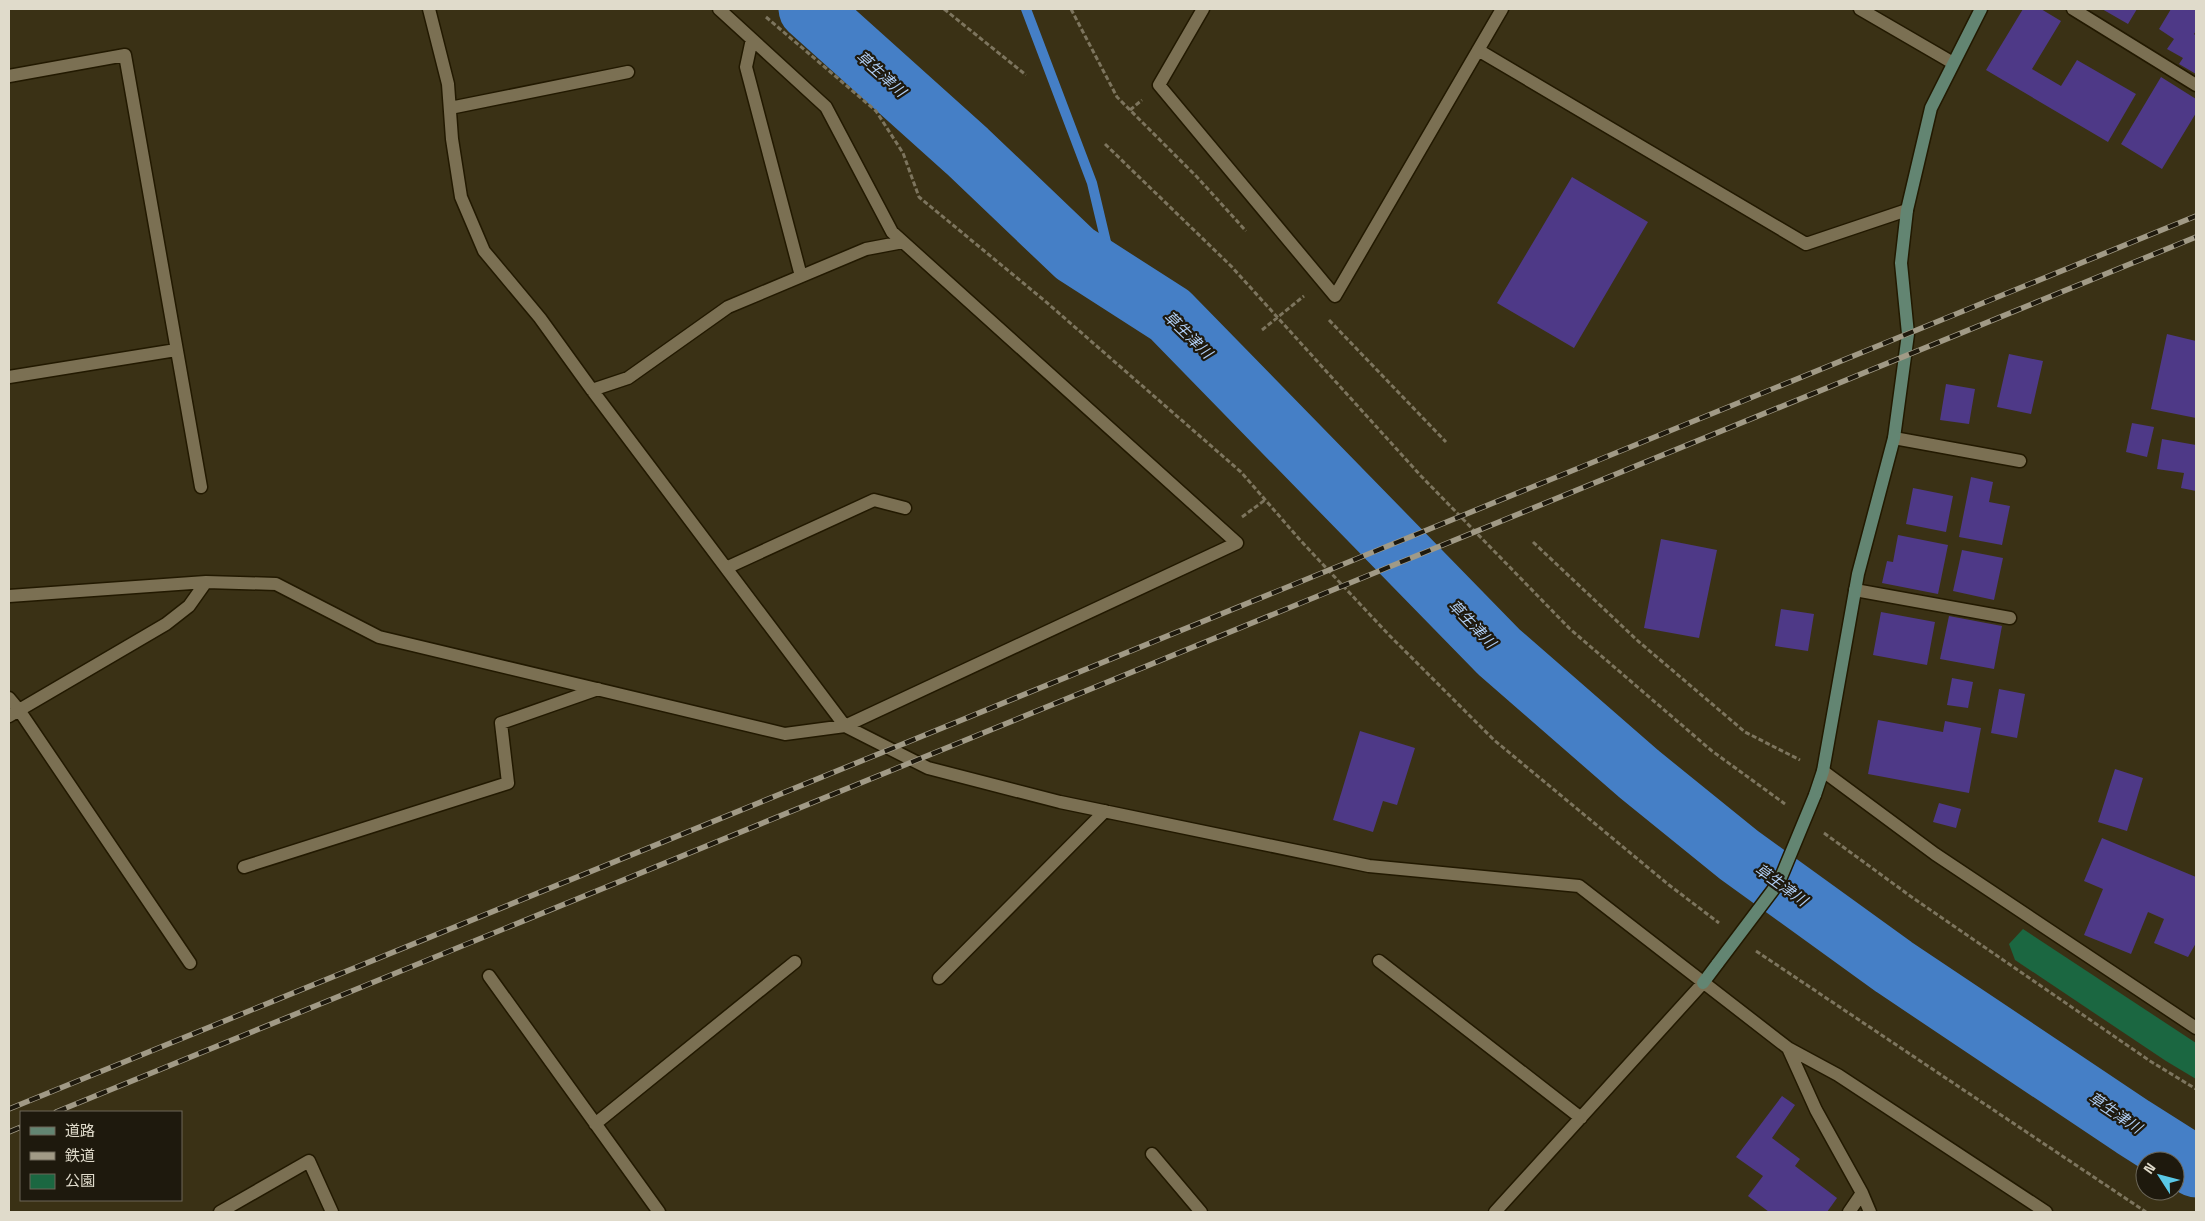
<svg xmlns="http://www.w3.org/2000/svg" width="2205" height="1221" font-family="'Space Grotesk','Noto Sans JP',sans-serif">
<rect width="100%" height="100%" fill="#3a3115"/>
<path fill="#1b6741" d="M2023,929l173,114v36l-30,-18 -151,-101 -6,-16z"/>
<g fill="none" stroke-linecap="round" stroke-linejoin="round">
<path stroke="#457fc6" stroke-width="10" d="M1026,9l66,174 23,97"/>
<path stroke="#457fc6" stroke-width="61" d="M809,9l158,142 108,103 95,61 329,337 140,122 100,81 155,112 239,160 63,40"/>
</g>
<path fill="#4e3987" d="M2023,9h18l20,12 -29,48 29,17 16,-26 59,34 -28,48 -122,-72z
M2102,9h35l-9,15z
M2171,9h25v22l-2,3 2,2v38l-17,-10 4,-6 -16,-9 7,-10 -15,-10z
M2161,77l35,22v14l-34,56 -41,-25z
M1572,177l76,45 -74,126 -77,-45z
M2167,334l29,7v77l-45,-9z
M2009,354l34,7 -12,53 -34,-7z
M1946,384l29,5 -6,35 -29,-4z
M2132,423l22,4 -7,30 -21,-5z
M2162,439l34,6v46l-15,-3 3,-15 -27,-4z
M1971,477l22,5 -4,20 21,4 -8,39 -43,-8z
M1913,488l40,8 -7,36 -40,-8z
M1898,535l50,10 -10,49 -56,-11 5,-22 6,1z
M1661,539l56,11 -18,88 -55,-10z
M1962,550l41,8 -9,42 -41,-9z
M1781,609l33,5 -6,37 -33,-5z
M1881,612l54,10 -8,43 -54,-10z
M1949,616l53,10 -8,43 -54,-10z
M1952,678l21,4 -5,26 -21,-3z
M1999,689l26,5 -8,44 -26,-5z
M1878,720l65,12 2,-11 36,7 -12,65 -101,-19z
M1360,731l55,17 -18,57 -14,-4 -10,31 -40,-12z
M2115,769l28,9 -16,53 -29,-9z
M1939,803l22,6 -5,19 -23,-6z
M2102,838l94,39v66l-8,14 -34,-14 10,-24 -16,-7 -17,42 -47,-19 19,-46 -19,-8z
M1782,1096l13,9 -23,33 28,21 -5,7 42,32 -10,14h-58l-21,-16 15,-20 -27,-19z"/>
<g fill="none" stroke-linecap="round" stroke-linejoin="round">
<g stroke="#221900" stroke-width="15">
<path id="street" d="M429,9l19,75 4,55 9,58 23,54 56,67 52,72 253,336 83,42 132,34 309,64 210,20 209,162 28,62 46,83 8,19
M1203,9l-44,76 176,211 167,-287
M1860,9l93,54
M2073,9l123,76
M752,39l-6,28 55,209
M1478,50l328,194 101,-34
M9,76l116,-21 76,432
M450,108l178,-36
M9,377l167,-27
M592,390l36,-12 100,-71 138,-58 37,-7
M1894,438l126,23
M726,568l148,-68 31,8
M1855,590l155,28
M9,596l197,-14
M9,698l10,12 171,253
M9,716l157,-92 23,-18 17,-24 70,2 103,53 406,97 60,-8 392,-183 -345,-311 -66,-125 -107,-98
M1823,771l112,83 261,174
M244,867l264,-84 -7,-60 97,-34
M1379,961l202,157
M489,976l170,236
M939,978l166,-167
M1788,1048l50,27 208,137
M595,1124l200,-162
M1152,1154l49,58
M220,1212l89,-51 23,51
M1495,1212l208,-229
M1849,1212l13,-19"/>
</g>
<g stroke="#221900" stroke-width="15">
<path id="secondary" d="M1815,795l8,-24 35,-197 36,-136 14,-104 -7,-71 6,-53 24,-102 50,-99
M1703,983l15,-20"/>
</g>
<path stroke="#7d755e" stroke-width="3" stroke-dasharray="5 2.5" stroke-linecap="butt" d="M944,9l82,66
M1071,9l46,88 80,80 49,54
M766,17l110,94 27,42 16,44 126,104 196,171 60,69 88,94 105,105 175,145 50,38
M1130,110l12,-10
M1105,144l126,122 190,210 149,153 142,122 73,53
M1329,320l117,122
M1262,330l42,-34
M1242,517l23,-17
M1533,542l105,99 107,91 55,28
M1824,833l89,65 237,163 46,28
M1756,951l390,261"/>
<use href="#street" stroke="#7b7053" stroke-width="12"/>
<use href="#secondary" stroke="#638572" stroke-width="12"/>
<g stroke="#a19a86" stroke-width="5.5">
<path id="rail" d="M9,1109l2187,-893
M56,1112l2140,-875
M9,1132l12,-5"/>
</g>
<use href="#rail" stroke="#1e190d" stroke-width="4" stroke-dasharray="11" stroke-linecap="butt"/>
<g stroke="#221900" stroke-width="15" stroke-linecap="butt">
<path id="secondary-bridge" d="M1718,963l61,-81 36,-87"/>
</g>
<use href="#secondary-bridge" stroke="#638572" stroke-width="12"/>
</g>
<g text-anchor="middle" stroke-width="4.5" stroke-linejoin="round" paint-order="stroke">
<g font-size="15" font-style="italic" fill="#afcdf3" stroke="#1e190d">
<text transform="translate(881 74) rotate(42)" y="5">草生津川</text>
<text transform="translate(1188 335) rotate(44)" y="5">草生津川</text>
<text transform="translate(1472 624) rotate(46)" y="5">草生津川</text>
<text transform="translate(1781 885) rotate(36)" y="5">草生津川</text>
<text transform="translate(2115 1113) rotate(34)" y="5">草生津川</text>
</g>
</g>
<rect width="2205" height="1221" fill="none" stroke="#e0dbcb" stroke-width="20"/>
<rect x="20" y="1111" width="162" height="90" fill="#1e190d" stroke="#6c6759"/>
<rect x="30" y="1127" width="25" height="8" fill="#638572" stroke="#6c6759"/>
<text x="65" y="1136" font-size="15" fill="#e0dbcb">道路</text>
<rect x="30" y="1152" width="25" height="8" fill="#a19a86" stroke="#6c6759"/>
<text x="65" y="1161" font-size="15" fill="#e0dbcb">鉄道</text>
<rect x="30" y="1174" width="25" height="15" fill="#1b6741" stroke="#6c6759"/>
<text x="65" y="1186" font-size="15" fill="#e0dbcb">公園</text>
<g transform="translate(2160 1176) rotate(306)"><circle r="24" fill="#1e190d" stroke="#6c6759"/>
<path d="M0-4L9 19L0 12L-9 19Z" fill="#5ac8e6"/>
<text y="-8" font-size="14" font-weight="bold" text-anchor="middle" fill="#e0dbcb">N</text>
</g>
</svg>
